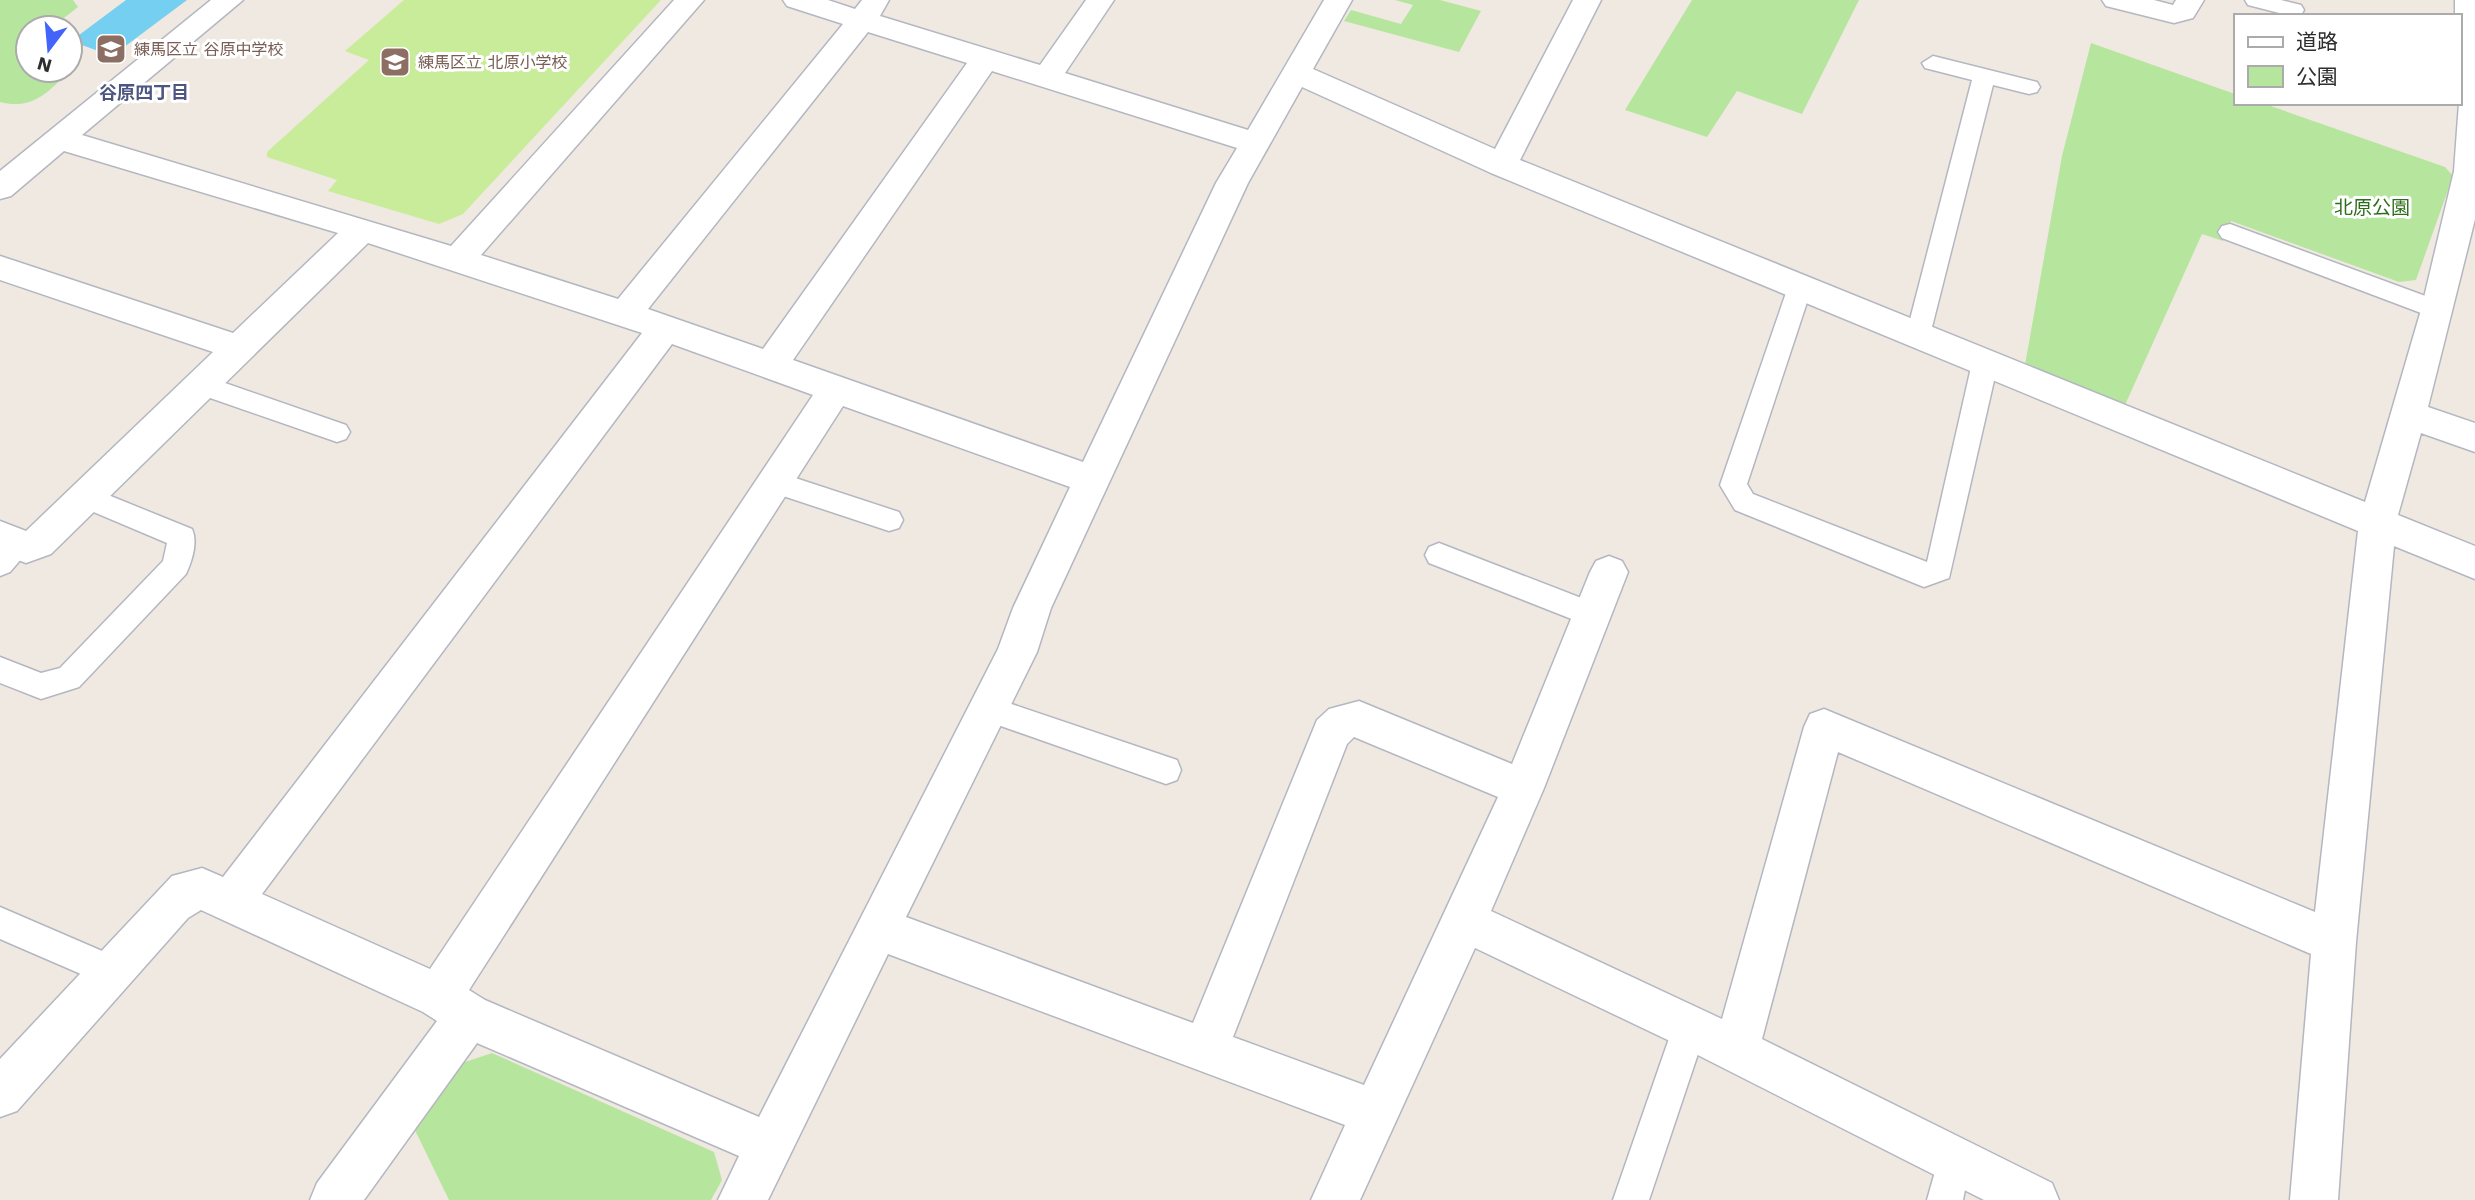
<svg xmlns="http://www.w3.org/2000/svg" width="2475" height="1200" font-family="'Work Sans','Noto Sans JP',sans-serif">
<rect width="100%" height="100%" fill="#efe9e1"/>
<path fill="#b6e59e" d="M0,0h73l5,7 -27,21h-23v42h37l2,3c-20,21 -36,37 -67,29z
M1395,0h45l41,11 -22,41 -115,-31 7,-11 50,14 12,-19z
M1692,0h167l-57,114 -65,-23 -30,46 -82,-27z
M2091,43l144,51v9h27l183,64 8,9 -37,104 -17,2 -168,-61 -8,20 -21,-7 -77,171 -100,-40 37,-209z
M492,1053l222,99 8,28 -11,20h-262l-38,-78 45,-57z"/>
<path fill="#c9ec9a" d="M404,0h257l-198,214 -24,10 -111,-33 9,-11 -70,-23v-5l102,-92 -24,-9z"/>
<path fill="#75cff0" d="M126,0h61l-75,56 -41,-15z"/>
<g fill="none" stroke-linecap="round" stroke-linejoin="round">
<g stroke="#b4b7c1" stroke-width="3">
<path id="lane" d="M2245,0h36l20,5 3,5 -3,5 -10,1 -43,-11z
M1933,56l104,26 3,5 -3,5 -8,2 -36,-9 -63,250 -3,7 -9,2 -9,-2 -3,-7 66,-255 -47,-12 -3,-5z
M2230,224l217,80 3,6 -3,6 -9,3 -9,-3 -207,-78 -4,-6 4,-6z
M1800,278l9,3 3,6 -65,197 6,10 174,68 45,-199 4,-7 9,-3 9,3 4,7 -49,215 -25,9 -10,-4 -179,-73 -15,-25 68,-198 3,-6z
M202,375l144,50 4,7 -4,7 -9,3 -144,-50 -4,-7 4,-7z
M774,471l125,41 4,8 -4,8 -10,3 -124,-41 -4,-8 4,-8z
M86,486l106,43c6,13 0,32 -6,45l-107,113 -38,12 -41,-16v-26l41,16 19,-5 103,-107 4,-18 -90,-38 -4,-8 4,-8z
M20,533l10,3 4,8 -24,28 -10,4v-30l10,-10z
M1439,543l163,63 4,9 -4,9 -10,3 -163,-64 -4,-8 4,-8z
M988,696l189,64 4,10 -4,10 -11,4 -188,-66 -5,-9 5,-9z
M0,907l123,53 4,11 -4,11 -12,5 -111,-48z
M1690,1010l12,5 5,12 -58,173h-36l60,-173 5,-12z
M1954,1142l12,5 5,12 -8,41h-36l15,-53z"/>
</g>
<g stroke="#b4b7c1" stroke-width="3">
<path id="street" d="M211,0h32l-161,135 369,111 223,-246h30l-223,255 137,44 225,-275 -56,-18 -4,-6h45l27,9 7,-9h27l-9,16 160,49 46,-65h28l-49,73 183,57 76,-130h28l-39,69 182,80 78,-149h28l-81,160 845,342 56,-192 33,-139 5,-68v-87h-4v-16h20v219l-47,188 47,16v29l-54,-19 -23,82 77,31v33l-81,-33 -38,396 -18,258h-48l21,-246 -473,-202 -76,287 290,144 7,17h-75l-310,-157 -199,-95 -115,252h-49l34,-75 -457,-171 -120,246h-50l21,-44 -262,-113 -113,157h-54l7,-17 120,-162 -14,-9 -222,-102 -13,8 -171,193 -17,6v-58l172,-183 30,-8 21,9 419,-544 -274,-90 -317,311 -25,9 -26,-10v-32l26,10 187,-179 -213,-72v-24l233,77 105,-100 -274,-82 -53,45 -11,3v-28zM868,32l99,31 -204,286 -115,-40zM992,71l245,77 -21,35 -133,279 -290,-102zM1302,87l189,86 867,358 -43,381 -491,-203 -14,5 -6,13 -82,292 -231,-108 53,-123 84,-216 -6,-11 -13,-5 -13,5 -6,11 -78,192 -153,-63 -30,8 -12,11 -124,303 -287,-106 131,-265 14,-44 197,-425zM672,344l141,51 -383,574 -168,-75zM843,406l227,81 -57,121 -15,41 -239,468 -274,-117 -16,-10zM1354,737l144,60 -134,288 -131,-48 114,-293z
M2102,0h52l19,5 3,-5h28l-11,18 -19,5 -68,-17z"/>
</g>
<use href="#lane" fill="#fff" fill-rule="evenodd"/>
<use href="#street" fill="#fff" fill-rule="evenodd"/>
</g>
<defs>
<g id="school-square" transform="scale(1.575)"><rect x="-9" y="-9" width="18" height="18" rx="4" fill="#8d6e63" stroke="#fff"/><path d="M0-5L7-2L0 1L-7-2ZM-4 1L0 2.5L4 1V4Q0 6-4 4Z" fill="#fff"/></g>
</defs>
<g fill-rule="evenodd">
<use href="#school-square" x="111" y="49"/>
<use href="#school-square" x="395" y="62"/>
</g>
<g text-anchor="middle" stroke-width="6" stroke-linejoin="round" paint-order="stroke">
<g font-size="16" fill="#785e54" stroke="#fff" text-anchor="start">
<text x="134" y="55">練馬区立 谷原中学校</text>
<text x="418" y="68">練馬区立 北原小学校</text>
</g>
<g font-size="18" font-weight="bold" fill="#4d5680" stroke="#fff">
<text x="144" y="99">谷原四丁目</text>
</g>
<g font-size="19" fill="#2c6e1b" stroke="#fff">
<text x="2372" y="214">北原公園</text>
</g>
</g>
<rect x="2234" y="14" width="228" height="91" fill="#ffffff" stroke="#ababab" stroke-width="2"/>
<rect x="2248" y="37" width="35" height="10" fill="#ffffff" stroke="#ababab" stroke-width="2"/>
<text x="2296" y="49" font-size="21" fill="#2e2e2e">道路</text>
<rect x="2248" y="66" width="35" height="21" fill="#b6e59e" stroke="#ababab" stroke-width="2"/>
<text x="2296" y="84" font-size="21" fill="#2e2e2e">公園</text>
<g transform="translate(49 49) rotate(196)"><circle r="33" fill="#ffffff" stroke="#ababab" stroke-width="2"/>
<path d="M0-5L12 26L0 18L-12 26Z" fill="#4264fb"/>
<text y="-10" font-size="19" font-weight="bold" text-anchor="middle" fill="#2e2e2e">N</text>
</g>
</svg>
